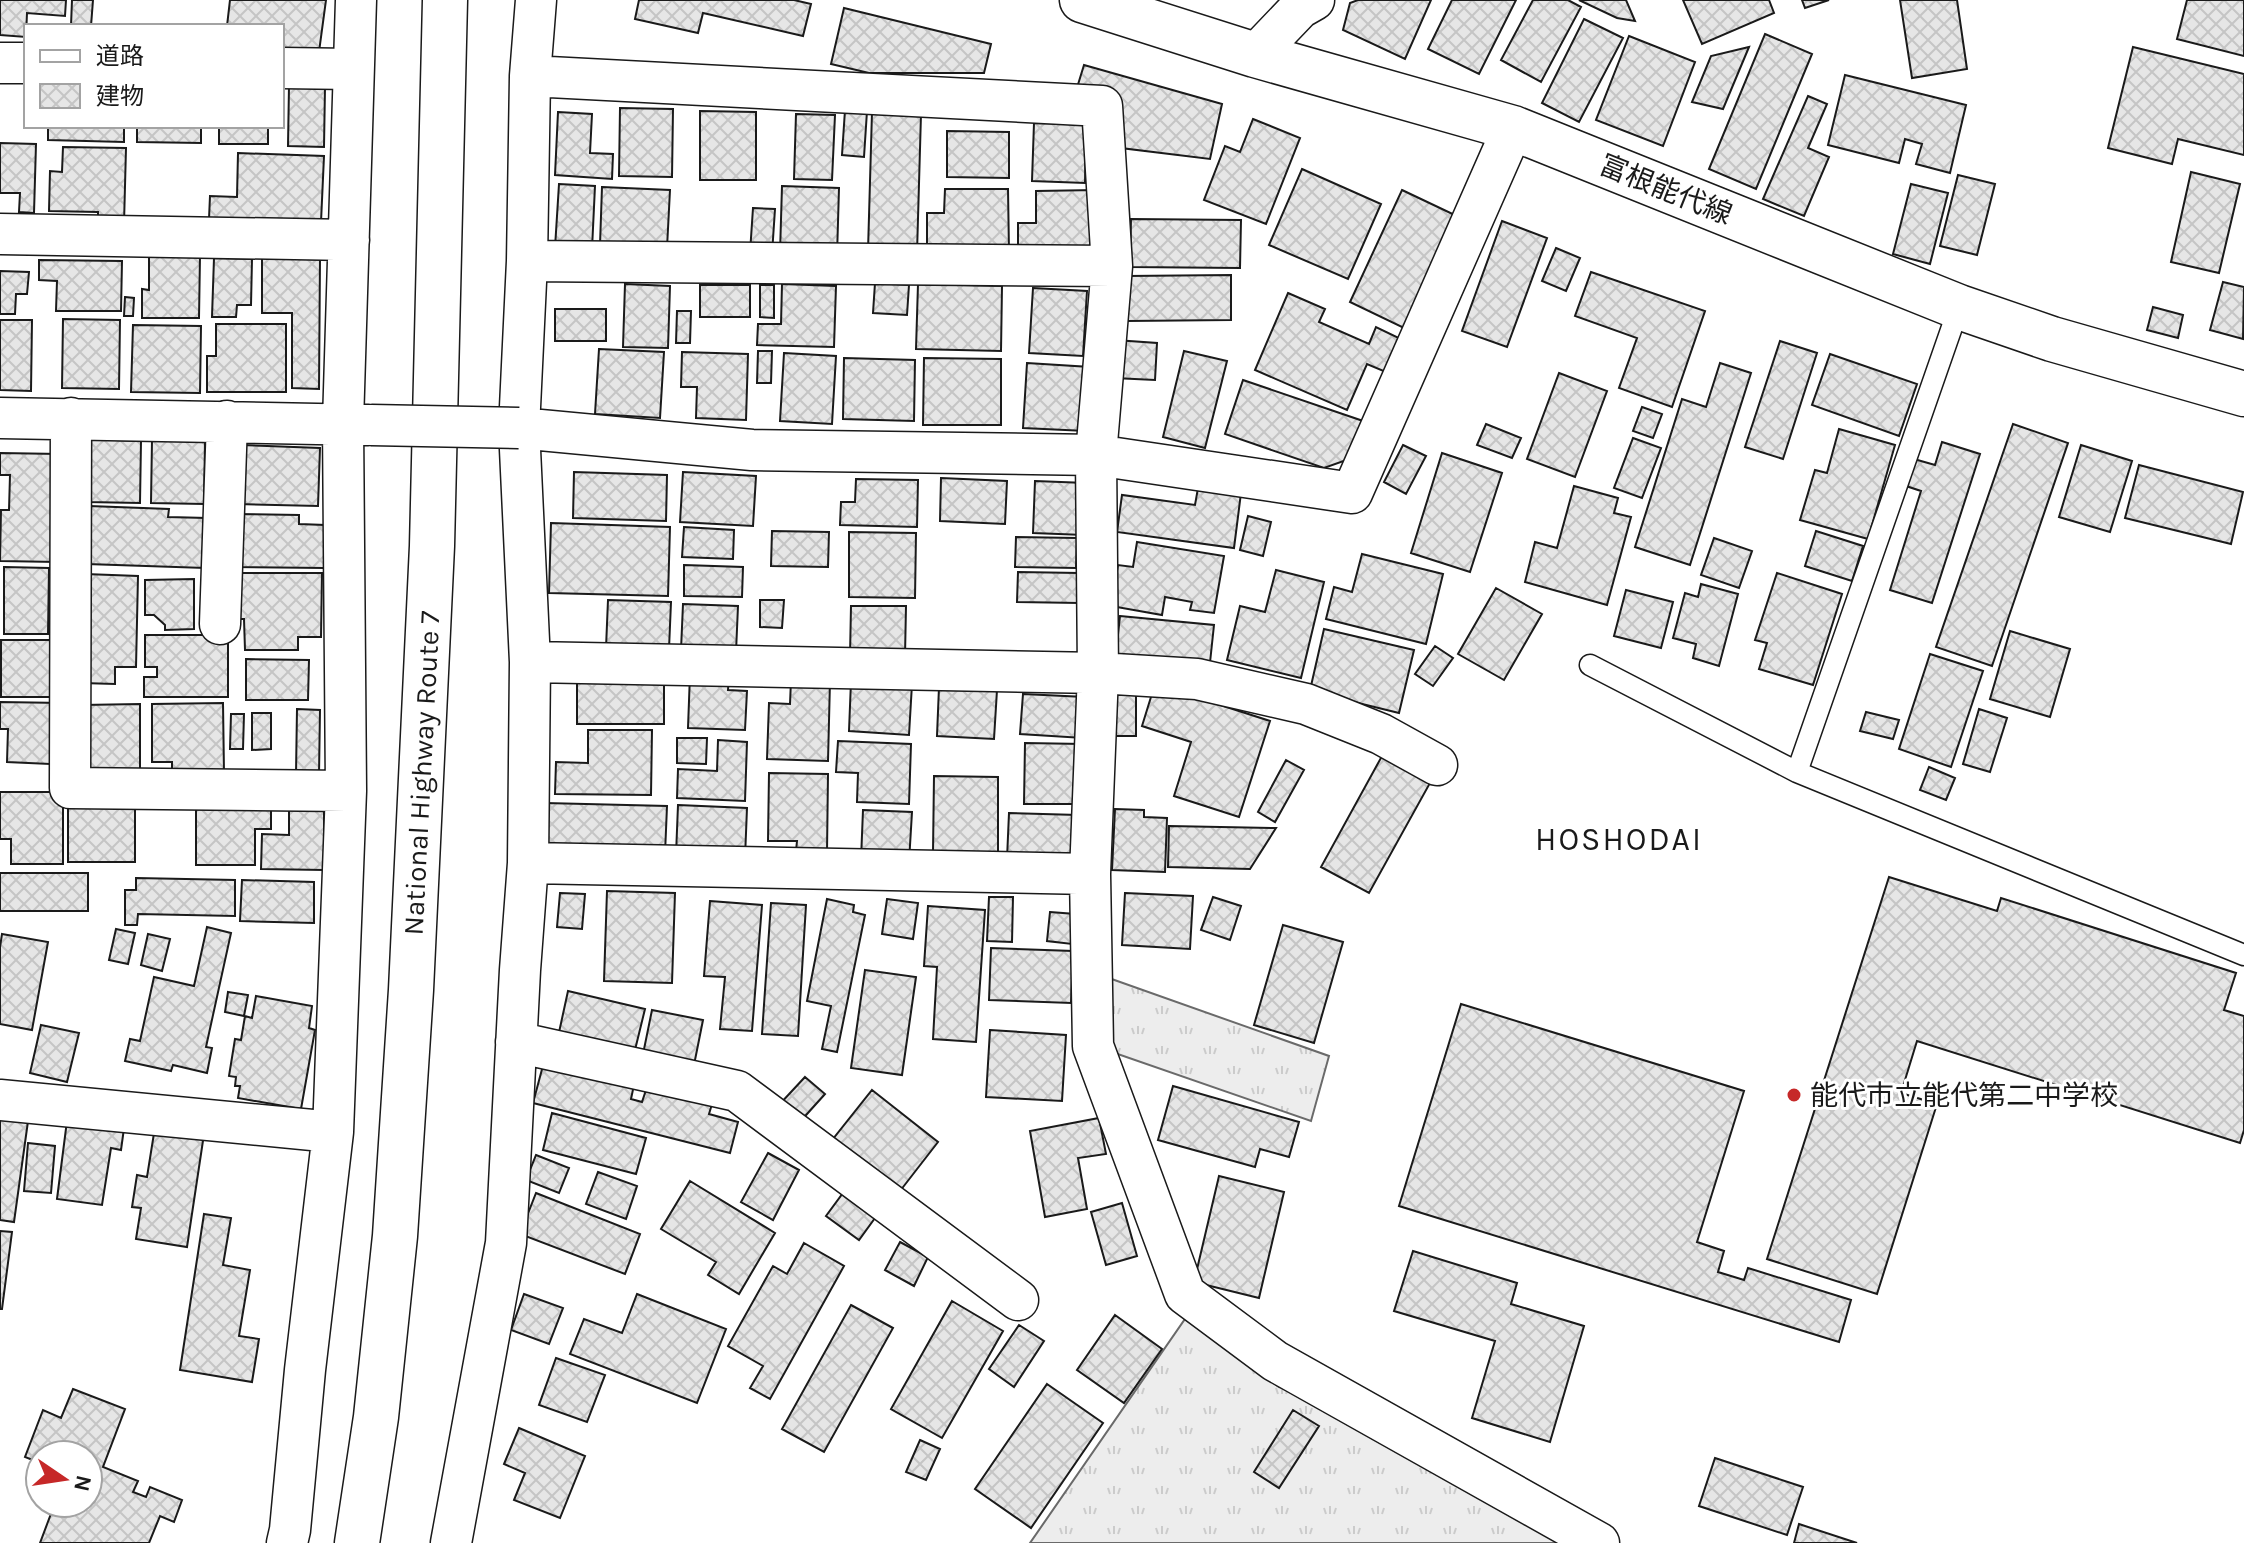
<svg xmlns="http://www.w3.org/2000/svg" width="2244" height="1543" font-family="Karla,'Noto Sans JP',sans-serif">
<defs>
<pattern id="grass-tufts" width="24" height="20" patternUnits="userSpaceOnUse" patternTransform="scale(2)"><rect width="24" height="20" fill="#ededed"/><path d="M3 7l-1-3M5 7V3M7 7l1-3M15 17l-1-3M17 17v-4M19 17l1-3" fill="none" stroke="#cbcbcb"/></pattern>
<pattern id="building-cross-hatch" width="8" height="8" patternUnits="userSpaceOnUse" patternTransform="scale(2)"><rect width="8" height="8" fill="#e6e6e6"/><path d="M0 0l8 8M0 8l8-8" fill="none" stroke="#c5c5c5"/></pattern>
</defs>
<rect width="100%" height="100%" fill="#fff"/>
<path fill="url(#grass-tufts)" stroke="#6a6a6a" stroke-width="2" d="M1106,977l223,79 -18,65 -202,-70z
M1185,1319l94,68 32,8 248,148h-529z"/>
<path fill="url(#building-cross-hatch)" stroke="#1a1a1a" stroke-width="2" d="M0,0h66l-1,16 -38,-3 -1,24 -26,-2z
M72,0h21l-2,26h-20z
M230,0h96l-7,52 -37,-4v-22h-55z
M639,0h155l17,4 -8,32 -100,-23 -5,20 -63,-14z
M1358,0h73l-26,59 -62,-29 7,-27z
M1452,0h64l-37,74 -51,-25z
M1533,0h35l13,7 -40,75 -40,-22z
M1579,0h47l9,21 -18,-3z
M1683,0h86l5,13 -72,31z
M1802,0h27l-24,8z
M1900,0h57l10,69 -55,9z
M2187,0h57v56l-67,-17z
M844,8l147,36 -7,29h-115l-38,-9z
M1584,19l39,19 -44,84 -37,-19z
M1765,34l47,20 -56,135 -47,-20z
M1629,36l66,26 -32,84 -67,-26z
M1749,47l-26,62 -31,-7 19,-46z
M2133,47l111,27v81l-66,-16 -6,25 -64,-16z
M1084,65l138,39 -12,55 -89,-11 1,-45 -46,-12z
M1845,75l121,30 -16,68 -34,-9 6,-20 -17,-5 -6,24 -71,-18z
M289,86l36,1 -1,60 -36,-1z
M1808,96l19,8 -19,44 21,9 -25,59 -41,-17z
M620,108l53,1 -1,68 -53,-1z
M845,110l22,1 -3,46 -22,-2z
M700,111l56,1v68h-56z
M558,112l34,2 -2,39 23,1 -1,25 -57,-4z
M872,112l49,2 -4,139 -49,-2z
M796,114l39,1 -3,65 -38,-1z
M1253,119l47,19 -34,86 -62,-24 21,-54 15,6z
M1034,123l52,1 -1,59 -53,-2z
M48,126h76v16l-76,-2z
M137,126h64v17l-64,-1z
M219,126h49v18h-49z
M947,131l62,1v46l-62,-1z
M0,143l36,1 -2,69 -15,-1 1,-19h-20z
M63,147l63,1 -2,76 -26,-1v-11l-49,-1 1,-40 12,1z
M238,153l86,3 -3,66 -112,-3 1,-23 27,1z
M1302,169l79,35 -33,75 -79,-34z
M2191,172l49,12 -21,89 -48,-11z
M1958,175l37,9 -18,71 -37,-9z
M559,184l36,2 -3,63 -37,-1z
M1911,184l37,9 -18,71 -37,-10z
M782,186l57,2 -2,68 -57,-3z
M602,187l68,3 -3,58 -67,-3z
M945,189h63l1,63h-82v-39h17z
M1096,190v65h-78v-32h18v-32z
M1402,190l57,27 -53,112 -56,-27z
M753,208l22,1 -3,45 -22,-1z
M1131,219l110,1 -1,48 -110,-1z
M1502,221l45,17 -40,109 -45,-16z
M1556,248l24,10 -14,33 -24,-10z
M149,256h51l-1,62h-57v-29l7,1z
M214,258l38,1 -1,46h-14l-1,12h-24z
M262,258h58l-1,131 -27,-1v-75h-30z
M39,260l83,1 -1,50h-65l1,-30 -18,-1z
M0,271l29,1 -2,22h-11l-1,20h-15z
M1591,272l114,39 -33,96 -53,-19 18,-50 -62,-22z
M1231,275v45l-104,1v-45z
M2223,282l21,5 -1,52 -33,-9z
M875,283l34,2 -2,30 -34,-2z
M625,284l45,2 -2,62 -45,-1z
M782,284l54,2 -2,61 -77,-2 1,-21h23z
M918,284l84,2 -1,65 -85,-2z
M700,285h50v32h-50z
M760,285h14v33l-14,-1z
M1033,288l54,3 -4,65 -54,-3z
M1288,293l37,16 -6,13 50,22 7,-17 31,15 -14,33 -26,-11 -20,46 -92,-40z
M125,297l9,1 -1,18h-9z
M2153,307l30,8 -5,23 -31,-8z
M555,309h51v32h-51z
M677,311h14l-1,32h-14z
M63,319l57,1 -1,69 -57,-1z
M0,320h32l-1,71 -31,-1z
M216,324h70v68h-79v-36h9z
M133,325l68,1 -1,67 -69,-1z
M1115,340l42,3 -2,37 -41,-2z
M1780,341l37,12 -34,106 -38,-12z
M599,349l65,3 -4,66 -65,-4z
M758,351h14l-1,32h-14z
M1184,351l43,10 -22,87 -42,-11z
M682,352l66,2 -2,66 -50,-2 1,-31h-16z
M784,353l52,3 -4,68 -52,-3z
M1830,354l87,30 -18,52 -87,-31z
M844,358l71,2 -1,61 -71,-2z
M924,358l77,1v66h-78z
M1027,363l63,4 -4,64 -63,-3z
M1720,363l31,10 -61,192 -55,-18 47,-148 24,8z
M1559,373l48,18 -32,86 -48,-18z
M1243,380l123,42 -11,35 -31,11 -99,-34z
M1642,407l20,7 -9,24 -20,-7z
M1486,424l35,14 -9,20 -35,-13z
M2013,424l55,19 -76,223 -56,-19z
M1839,429l56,16 -27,94 -68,-19 15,-50 12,3z
M1633,438l28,10 -19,50 -28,-10z
M88,439l53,2 -1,62 -53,-1z
M152,440l53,1 -1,63 -53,-1z
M1942,442l38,12 -48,149 -42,-13 31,-99 -15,-5 8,-27 21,6z
M241,445l79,3 -2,58 -80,-2z
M1403,445l23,11 -20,38 -22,-12z
M2081,445l51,16 -22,71 -51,-15z
M0,453l60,1 -3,108 -57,-1 1,-51h8l1,-35h-10z
M1442,453l60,20 -32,99 -59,-19z
M2139,465l104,27 -12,52 -106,-26z
M574,472l93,3 -1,46 -93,-3z
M683,472l73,4 -3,50 -73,-4z
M941,478l66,3 -2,43 -65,-3z
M856,479l62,1 -1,47 -77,-2 1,-23h14z
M1035,481l51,2 -2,52 -51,-2z
M1574,486l44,12 -4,15 17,4 -24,88 -82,-23 10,-40 22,6z
M1198,488l43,5 -7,55 -117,-16 5,-37 73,10z
M89,506l80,3 -1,8 39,1 -2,50 -118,-4z
M234,514l65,1v9l26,1 -1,43 -91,-1z
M1248,516l23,6 -8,34 -23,-6z
M551,523l119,4 -2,69 -119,-3z
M684,527l50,3 -1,29 -51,-2z
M772,531l57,1 -1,35 -57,-1z
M1816,531l47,15 -11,35 -47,-15z
M849,532l67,1 -1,65 -66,-1z
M1016,537l61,1 -1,30 -61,-1z
M1714,538l38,13 -13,37 -38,-13z
M1137,542l87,14 -10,57 -24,-3 2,-8 -27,-5 -3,18 -51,-9 7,-41 15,2z
M1362,554l81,20 -17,70 -100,-25 8,-32 18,5z
M684,565l59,2 -1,30 -58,-1z
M4,567l45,1 -1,66h-44z
M1276,570l48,12 -23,96 -74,-18 13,-54 25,6z
M1018,572l61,1v30l-62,-1z
M232,573h90l-1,64h-23v13h-53l-1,-31h-12z
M1777,573l65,21 -29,91 -54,-16 8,-26 -12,-3z
M85,574l53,2 -2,91h-21v17l-33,-1z
M194,579v50l-29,1v-5l-11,-10h-9v-35z
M1701,584l37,10 -19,72 -26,-8 3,-14 -23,-6 12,-45 13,4z
M1496,588l46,26 -38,66 -46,-26z
M1626,590l47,12 -12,46 -47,-12z
M608,600l63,2 -2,47 -63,-1z
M760,600h24l-2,28 -22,-1z
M683,604l55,2 -2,46 -55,-2z
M851,606h55l-1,50h-55z
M1120,616l94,9 -5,47 -94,-9z
M1324,629l90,21 -15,63 -53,-13 -38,-1z
M2010,631l60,18 -20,68 -60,-18z
M145,635h83v62h-84v-20h13v-10h-12z
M1,640h57v57h-57z
M1435,646l18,12 -20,28 -18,-12z
M1930,654l53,17 -32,96 -52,-18z
M246,659l63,1 -1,40h-62z
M690,674l39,1 -1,15 19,1 -2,39 -57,-2z
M577,675h87v49h-87z
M791,680l39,1 -2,80 -61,-2 2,-56 21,1z
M851,681l61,3 -3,51 -60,-4z
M1155,684l115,37 -31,96 -65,-21 17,-54 -49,-16z
M939,687l58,3 -3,49 -57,-3z
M1109,692h27v44h-28z
M1023,694l62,3 -2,41 -63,-4z
M0,702l63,1 -13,61 -43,-2 1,-33h-8z
M223,703l1,70h-52v-11h-20v-58z
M140,704v68l-57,1 -1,-68z
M297,709l23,1 -1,65 -23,-1z
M1979,709l28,9 -17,54 -27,-8z
M1866,712l33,8 -6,19 -33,-8z
M252,713h19v36l-19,1z
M231,714h13l-1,35h-13z
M588,730h64l-1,65 -96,-1 1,-32 32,1z
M677,738h30l-1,26 -29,-1z
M718,740l29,2 -2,59 -68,-3 1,-29 39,2z
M838,741l73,3 -2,60 -52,-2 1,-29 -22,-1z
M1025,743l58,1 -1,60h-58z
M1382,756l48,27 -61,110 -48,-26z
M1286,760l18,10 -29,52 -17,-10z
M1929,767l26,11 -9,22 -26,-10z
M769,773l59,1 -1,78 -31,-1 1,-10h-29z
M934,776l64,1v76l-65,-1z
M0,792h63v72h-52v-25h-11z
M68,798h67v64h-67z
M196,801h75v28h-16v36h-59z
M289,802h35v68l-63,-1 1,-35 27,1z
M545,803l122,3 -2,48 -122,-4z
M678,805l69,3 -2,50 -69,-3z
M1115,809l29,1v7l23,1 -2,54 -53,-2z
M863,810l49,2 -3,50 -48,-2z
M1009,813l69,2 -2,47 -69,-3z
M1169,826l107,2 -26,41 -82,-2z
M0,873h88v38h-88z
M1889,877l108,34 4,-13 235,75 -12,37 20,6v114l-4,13 -323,-102 -16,52 36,11 -60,190 -110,-35z
M136,878l99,2v36l-97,-2 -1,11h-12v-35h11z
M242,880l72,2v41l-74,-2z
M607,891l68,2 -3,90 -68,-2z
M560,893l25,1 -3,35 -25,-2z
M1125,893l68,3 -3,53 -68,-4z
M989,897h24l-1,45 -25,-1z
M1213,897l28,9 -11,34 -29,-10z
M827,899l27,6 -1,7 12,3 -28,137 -15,-3 9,-43 -24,-5z
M887,899l31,4 -5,36 -31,-5z
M710,901l52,4 -10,126 -32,-2 5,-52 -21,-1z
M771,903l35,2 -8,131 -36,-2z
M928,906l57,4 -9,132 -43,-3 4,-72 -13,-1z
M1050,912l25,2 -3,30 -25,-3z
M1283,925l60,17 -29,101 -60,-18z
M207,927l24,6 -25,114 6,1 -5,25 -34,-8 -2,6 -46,-10 5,-22 10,2 14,-64 40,9z
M116,929l19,4 -7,31 -19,-4z
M2,934l46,8 -16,88 -32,-6v-77z
M148,934l22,5 -8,32 -21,-6z
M991,948l82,3 -2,52 -82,-3z
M865,970l51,7 -14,98 -51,-7z
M568,991l77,18 -11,45 -76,-17z
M228,992l20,3 -4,21 -19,-4z
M256,996l56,10 -3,22 6,2 -14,79 -63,-11 2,-12h-5l1,-9 -7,-1 6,-37 6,1 4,-24 7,2z
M1461,1004l283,87 -47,151 27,9 -6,21 26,8 4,-12 103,32 -12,42 -440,-136z
M652,1010l51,10 -11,55 -51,-11z
M41,1025l38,8 -12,49 -37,-9z
M990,1030l76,5 -4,66 -76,-4z
M545,1058l90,22 -4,19 11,3 5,-15 65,17 -3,10 29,8 -8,31 -197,-50z
M805,1077l20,17 -27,30 -20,-18z
M1173,1086l126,36 -10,35 -29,-8 -5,18 -97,-27z
M872,1090l66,52 -38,49 -71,-47z
M0,1110l29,4 -15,108 -14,-2z
M68,1113l57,8 -4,29 -10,-2 -9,57 -45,-6z
M552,1113l94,25 -10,36 -93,-24z
M1099,1118l7,36 -28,4 9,51 -42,8 -15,-86z
M155,1127l49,7 -17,113 -51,-8 5,-31 -9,-1 5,-32 10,2z
M28,1143l27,3 -4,47 -27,-2z
M768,1153l31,17 -26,50 -32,-18z
M536,1155l33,13 -10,25 -33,-13z
M598,1172l39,14 -11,33 -40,-15z
M1219,1176l65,16 -25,106 -65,-16z
M690,1181l85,52 -36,61 -31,-19 8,-13 -55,-33z
M536,1193l104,41 -15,40 -105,-40z
M843,1193l32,25 -16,22 -33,-24z
M1122,1203l15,53 -31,9 -15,-53z
M204,1214l27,4 -8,47 27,5 -11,66 20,3 -7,43 -72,-12z
M0,1231l12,1 -10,77h-2z
M900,1242l28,15 -14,29 -29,-16z
M804,1243l40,23 -74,133 -20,-11 13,-22 -35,-20 45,-80 14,8z
M1413,1251l104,32 -6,21 73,22 -34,116 -78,-24 23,-77 -101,-30z
M524,1294l39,14 -14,36 -38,-14z
M637,1294l89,35 -29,74 -127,-49 14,-35 38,14z
M952,1301l51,30 -61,107 -51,-29z
M851,1305l42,23 -69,124 -42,-23z
M1115,1315l47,34 -38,54 -47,-33z
M1019,1325l25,16 -30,46 -25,-18z
M556,1358l49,17 -18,47 -48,-17z
M1047,1384l56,39 -72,105 -56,-39z
M73,1389l52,20 -22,58 35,14 -5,11 13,5 4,-10 32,13 -8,22 -14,-6 -11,27h-109l15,-40h33v-48h-48v8l-15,-6 18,-47 18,8z
M1293,1410l26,16 -40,62 -25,-16z
M519,1428l66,28 -25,62 -46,-18 11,-27 -21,-9z
M920,1440l20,9 -14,31 -20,-8z
M1715,1458l88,29 -16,48 -88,-29z
M1799,1524l58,19h-63z"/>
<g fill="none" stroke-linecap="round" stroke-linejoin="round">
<g stroke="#1a1a1a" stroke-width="23">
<path id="service" d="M1590,665l207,107 447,183
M1797,772l162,-465"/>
</g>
<g stroke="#1a1a1a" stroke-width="43">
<path id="minor" d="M1255,55l45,-47 14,-8
M0,63h26
M282,68l70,1
M530,76l572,30 10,160 -16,189 2,218 -8,201 3,172 92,248 90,67 324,182
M0,234l349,6
M527,261l585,5
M0,418l368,7
M71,418l-1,370 276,3
M519,428l233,22 344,5 256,38 161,-365
M220,624l7,-203
M530,662l568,11 99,6 109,25 75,30 56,31
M528,863l562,11
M516,1042l221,49 281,209
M0,1100l333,32
M287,1543l3,-13 15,-160 28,-238 13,-341 -3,-368 13,-423
M451,1543l55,-300 14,-273 8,-107 2,-201 -11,-234 8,-167 3,-185 6,-76"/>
</g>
<g stroke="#1a1a1a" stroke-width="47">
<path id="secondary" d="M1082,0l173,55 258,73 446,179 93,32 192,55"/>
</g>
<g stroke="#1a1a1a" stroke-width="47">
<path id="trunk" d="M357,1543l19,-126 19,-181 16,-246 21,-444 13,-546"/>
</g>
<use href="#service" stroke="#fff" stroke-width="20"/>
<use href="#minor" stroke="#fff" stroke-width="40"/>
<use href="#secondary" stroke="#fff" stroke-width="44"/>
<use href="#trunk" stroke="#fff" stroke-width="44"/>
<g stroke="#1a1a1a" stroke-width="43" stroke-linecap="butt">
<path id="minor-bridge" d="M371,425l148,3"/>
</g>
<use href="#minor-bridge" stroke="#fff" stroke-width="40"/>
</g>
<circle fill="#c62828" stroke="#fff" stroke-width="3" cx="1794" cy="1095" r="8"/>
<g text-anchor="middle" stroke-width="6" stroke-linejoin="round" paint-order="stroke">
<g font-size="28" fill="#1a1a1a" stroke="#fff">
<text transform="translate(1666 189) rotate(22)" y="10">富根能代線</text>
<text transform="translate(421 773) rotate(-87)" y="10">National Highway Route 7</text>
</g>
<g font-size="28" fill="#1a1a1a" stroke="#fff" text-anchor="start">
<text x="1810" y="1105">能代市立能代第二中学校</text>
</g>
<g font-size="32" letter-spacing="2" fill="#1a1a1a" stroke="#fff">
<text x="1619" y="850">HOSHODAI</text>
</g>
</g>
<rect x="24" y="24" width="260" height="104" fill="#ffffff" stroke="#a3a3a3" stroke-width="2"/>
<rect x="40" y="50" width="40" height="12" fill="#ffffff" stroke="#a3a3a3" stroke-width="2"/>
<text x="96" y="64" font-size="24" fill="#1a1a1a">道路</text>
<rect x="40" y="84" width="40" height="24" fill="url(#building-cross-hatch)" stroke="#a3a3a3" stroke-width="2"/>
<text x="96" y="104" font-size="24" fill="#1a1a1a">建物</text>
<g transform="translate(64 1479) rotate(103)"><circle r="38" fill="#ffffff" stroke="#a3a3a3" stroke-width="2"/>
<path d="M0-6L14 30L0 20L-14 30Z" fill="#c62828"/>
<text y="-12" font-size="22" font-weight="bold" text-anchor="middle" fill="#1a1a1a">N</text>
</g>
</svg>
